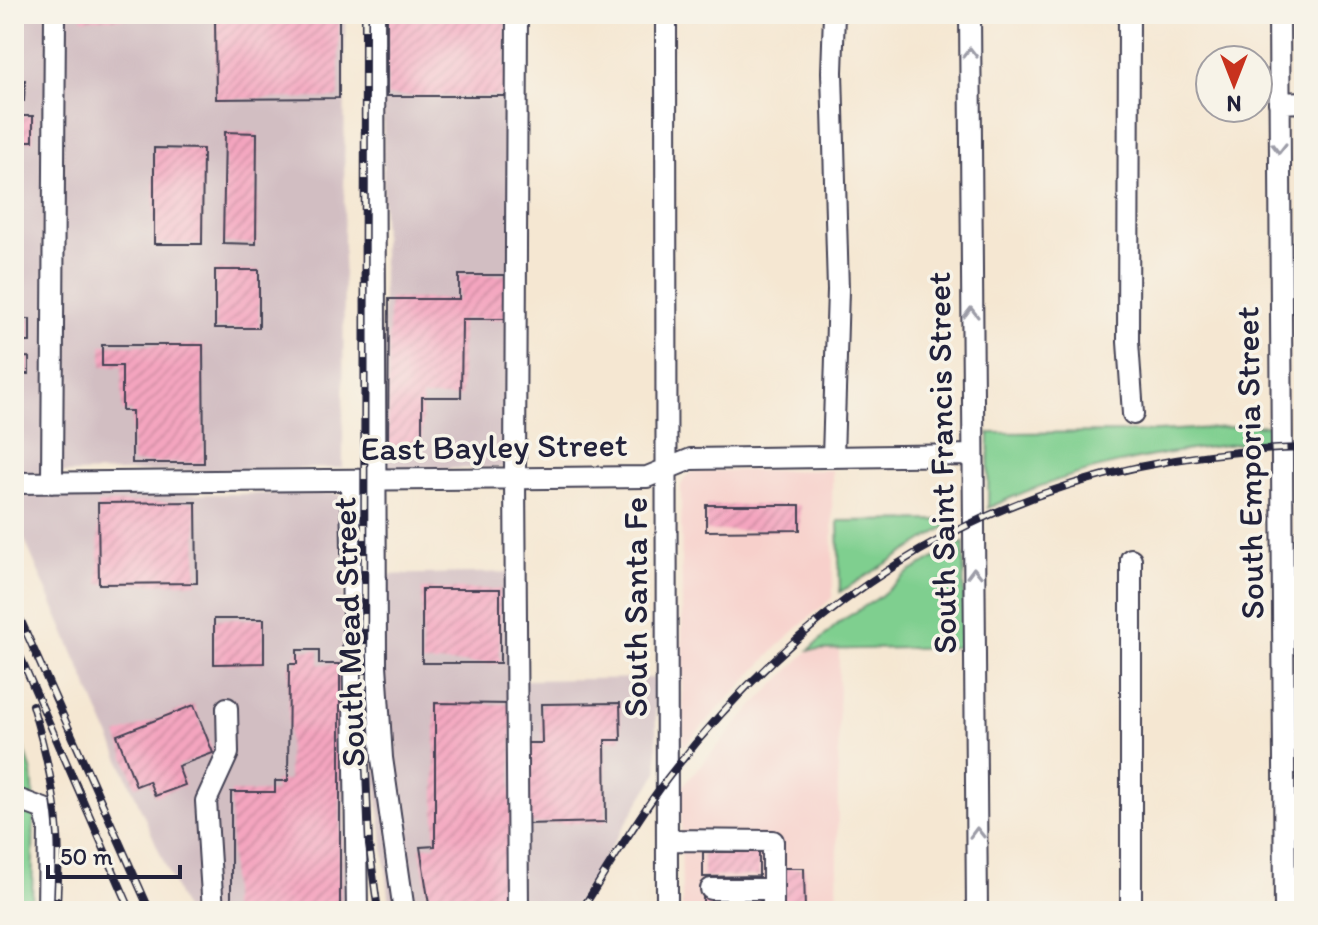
<svg xmlns="http://www.w3.org/2000/svg" width="1318" height="925" font-family="Itim,sans-serif">
<defs>
<pattern id="building-hatch" width="6" height="6" patternUnits="userSpaceOnUse" patternTransform="scale(2)"><rect width="6" height="6" fill="#f4a5bf"/><path d="M-1 1l2-2M0 6l6-6M5 7l2-2" fill="none" stroke="#d18ea5"/></pattern>
</defs>
<rect width="100%" height="100%" fill="#f7f3e8"/>
<filter id="ink" filterUnits="userSpaceOnUse"><feTurbulence type="fractalNoise" baseFrequency=".0125" numOctaves="2"/><feDisplacementMap in="SourceGraphic" scale="16" xChannelSelector="R" yChannelSelector="G"/><feConvolveMatrix kernelMatrix="1 2 1 2 8 2 1 2 1" color-interpolation-filters="sRGB"/></filter>
<filter id="wash" filterUnits="userSpaceOnUse"><feTurbulence type="fractalNoise" baseFrequency=".006" numOctaves="4" result="noise"/><feDisplacementMap in="SourceGraphic" scale="32" xChannelSelector="R" yChannelSelector="G"/><feGaussianBlur stdDeviation="1.8" result="paint"/><feColorMatrix in="noise" values="0 0 0 0 0 0 0 0 0 0 0 0 0 0 0 0 0 1.4 0 .05"/><feComposite in="paint" operator="in"/></filter>
<g filter="url(#wash)">
<rect width="100%" height="100%" fill="#f5e7d2"/>
<path fill="#f7d0cb" d="M832,470l1,127 -48,42 -102,108 -2,-261 4,-8 7,-7z
M1297,505h7v406h-6z
M809,650h30l-2,261h-155l-1,-123 69,-79z"/>
<path fill="#d2bec2" d="M14,14h331l-2,454 -329,6z
M383,14h139l-3,454 -136,1z
M333,493l7,2 3,8 3,408h-161l-171,-396v-19z
M523,572l1,108 130,-2 4,94 -87,139h-180l-19,-162 -1,-174z"/>
<path fill="#7fcf8f" stroke="#507865" stroke-width="2" d="M1270,425l-1,15c-101,11 -188,24 -281,68l1,-75 150,-1z
M1297,458h7v47h-7z
M957,520l-117,72 -2,-71z
M964,542l-1,105 -154,3 32,-29 37,-23 31,-26z
M14,719l18,53 2,30 -2,106h-18z"/>
<g id="blocks">
<path fill="url(#building-hatch)" d="M82,14h257v84l-123,1 -1,-81 -133,1z
M387,14h119v82h-119z
M14,80h11l-1,21h-10z
M14,116h19v25h-19z
M225,132l32,1 -1,111 -33,-1z
M154,148l49,1 -1,95h-48z
M215,270h44v58h-44z
M459,275h49v44h-46l-1,78h-39v50h-34l1,-148h70z
M14,319h16v23h-16z
M102,345h101l1,118h-72v-52h-10v-45h-20z
M29,357v17h-14l-1,-16z
M196,502l1,81 -98,1 -1,-81z
M706,505h94v25l-94,1z
M422,589h78v74h-78z
M214,619h50v44l-50,1z
M297,650h22v14h21v247h-109v-119h44v-11h13l1,-117h8z
M435,703l77,1 -2,207h-80l-10,-64 15,-1z
M620,703l1,37h-16l1,82 -81,2 -2,-81h19l-1,-39z
M194,705l19,48 -35,13 7,19 -30,11 -6,-15 -13,5 -19,-51z
M703,852h56v24l-56,1z
M780,868h24l1,43h-25z
M703,898h57v13h-57z"/>
</g>
</g>
<g filter="url(#ink)">
<use href="#blocks" fill-opacity="0" stroke="#424052" stroke-width="2"/>
<g fill="none" stroke-linecap="round" stroke-linejoin="round">
<g stroke="#424052" stroke-width="24">
<path id="minor" d="M374,14l2,651 6,93 22,153
M517,14l-2,464 3,433
M666,14l1,897
M970,14l7,897
M1129,14l-1,328 5,72
M1279,14l6,897
M1279,103l25,-1
M833,457l5,-167 -6,-218 2,-58
M351,480l6,431
M14,483l633,-6 44,-18 281,-4
M52,483l3,-469
M1131,559v352
M14,798l30,11 5,18 -1,84
M667,840l106,1v70
M711,889h62
M213,911l-7,-110 22,-48 -1,-45"/>
</g>
<use href="#minor" stroke="#fff" stroke-width="20"/>
<g stroke="#22223b" stroke-width="8">
<path id="rail" d="M365,14l-1,705 5,126 9,66
M14,605l136,306
M14,642l117,269
M32,705c13,43 23,86 26,130 2,25 -1,51 -1,76
M581,911c28,-44 54,-90 86,-132 164,-213 367,-324 637,-331"/>
</g>
<use href="#rail" stroke="#f7f3e8" stroke-width="5" stroke-dasharray="15" stroke-linecap="butt"/>
</g>
<defs><path id="oneway-chevron" d="M-2-3.5L2.5 0L-2 3.5" fill="none" stroke-width="1.6" stroke-linecap="round" stroke-linejoin="round" transform="scale(2)"/></defs>
<g stroke="#9c9ca7">
<use href="#oneway-chevron" transform="translate(970 53) rotate(-90)"/>
<use href="#oneway-chevron" transform="translate(1279 148) rotate(90)"/>
<use href="#oneway-chevron" transform="translate(971 313) rotate(-90)"/>
<use href="#oneway-chevron" transform="translate(974 573) rotate(-91)"/>
<use href="#oneway-chevron" transform="translate(977 833) rotate(-91)"/>
</g>
</g>
<g text-anchor="middle" stroke-width="7" stroke-linejoin="round" paint-order="stroke">
<g font-size="34" fill="#22223b" stroke="#f7f3e8">
<text transform="translate(494 446) rotate(-1)" y="12">East Bayley Street</text>
<text transform="translate(941 463) rotate(-91)" y="12">South Saint Francis Street</text>
<text transform="translate(1249 463) rotate(-91)" y="12">South Emporia Street</text>
<text transform="translate(635 607) rotate(-90)" y="12">South Santa Fe</text>
<text transform="translate(348 632) rotate(-92)" y="12">South Mead Street</text>
</g>
</g>
<rect width="1318" height="925" fill="none" stroke="#f7f3e8" stroke-width="48"/>
<g transform="translate(1234 84) rotate(180)"><circle r="38" fill="#f7f3e8" stroke="#a29fa3" stroke-width="2"/>
<path d="M0-6L14 30L0 20L-14 30Z" fill="#c8321e"/>
<text y="-12" font-size="22" font-weight="bold" text-anchor="middle" fill="#22223b">N</text>
</g>
<path d="M48 865v12h132v-12" fill="none" stroke="#22223b" stroke-width="4"/>
<text x="60" y="865" font-size="24" fill="#22223b" stroke="#f7f3e8" stroke-width="6" paint-order="stroke">50 m</text>
</svg>
